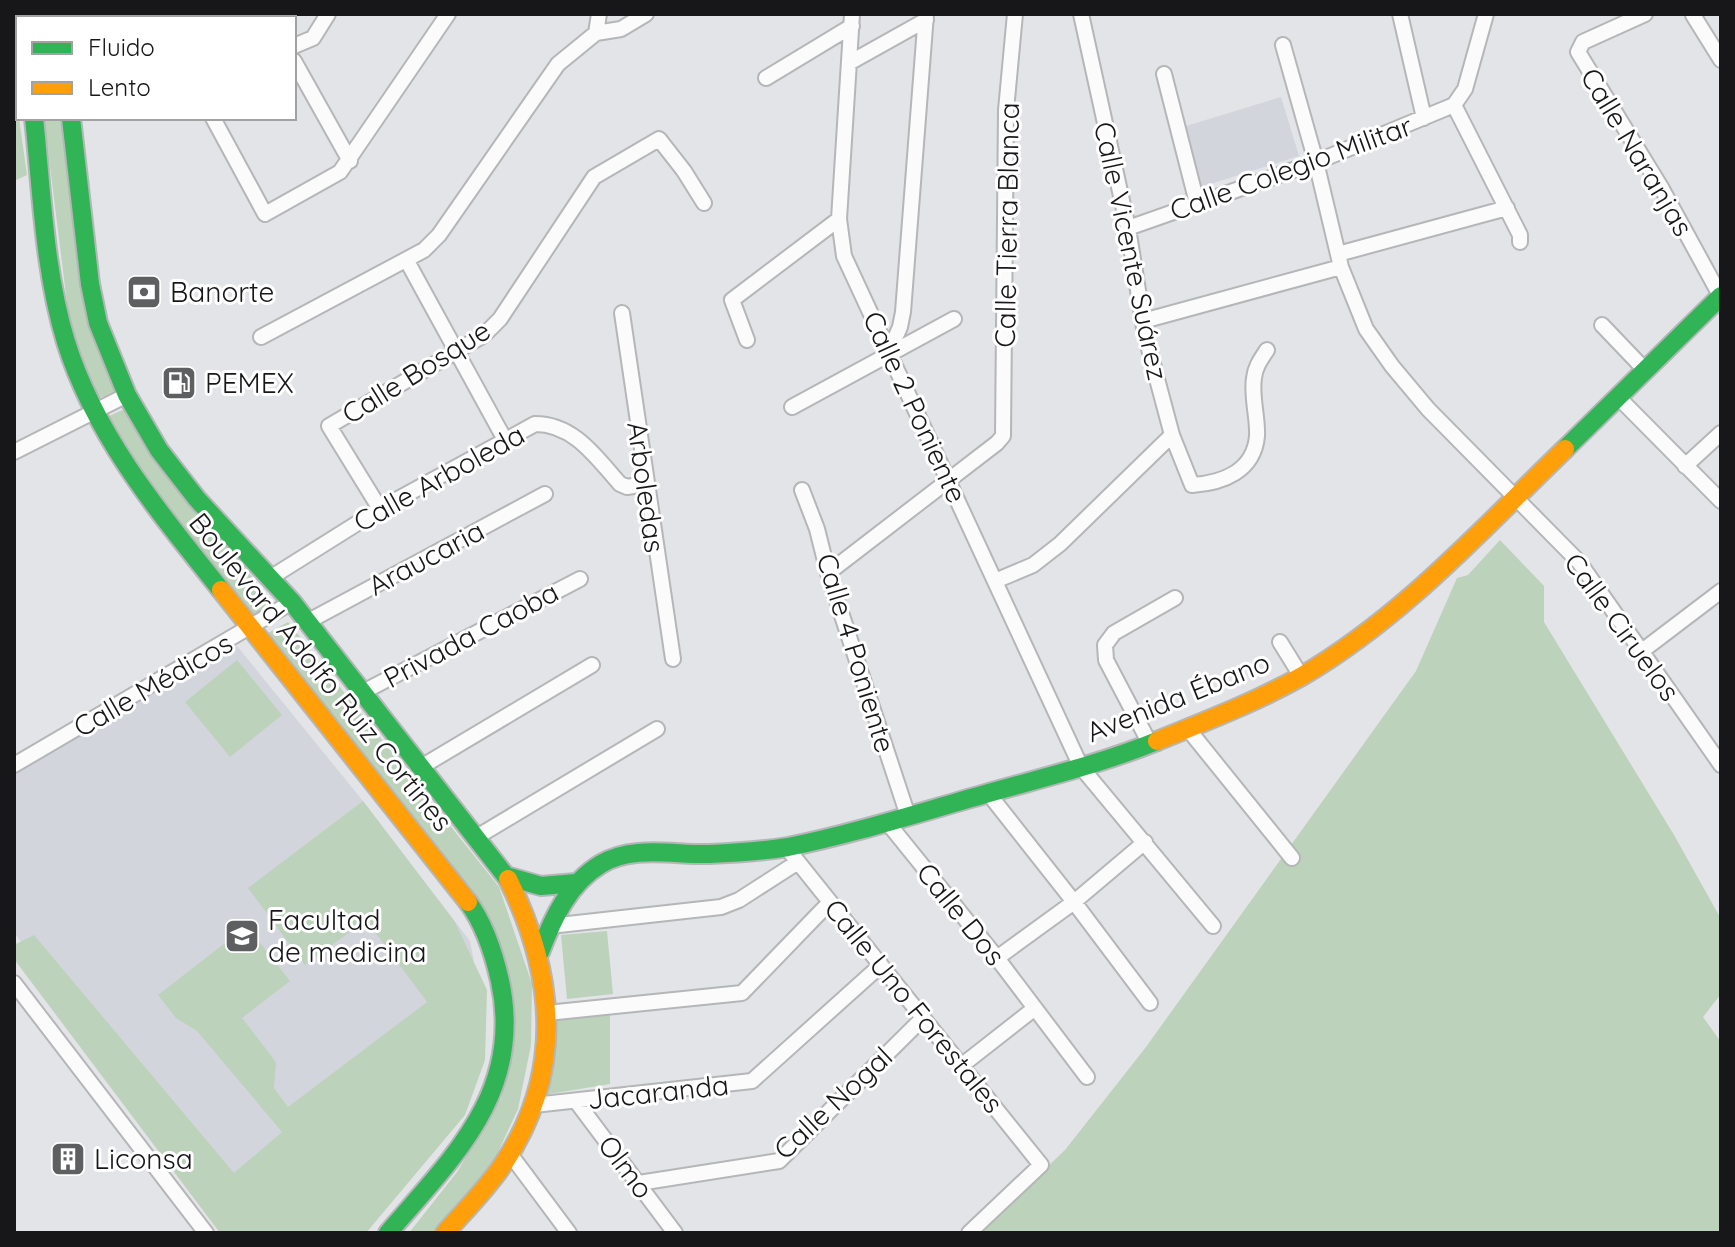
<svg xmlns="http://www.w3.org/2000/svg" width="1735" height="1247" font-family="Quicksand,sans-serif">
<rect width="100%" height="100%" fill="#e3e4e7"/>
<path fill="#d3d5dd" d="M1281,97l18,59 -98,31 -15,-61z
M237,646l126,155 107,140 13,69 -258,223 -211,-301v-160z"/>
<path fill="#bcd2ba" d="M14,83l13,92 -13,6z
M44,118h21l53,273 -26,10 -23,-82z
M129,407l33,55 112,143 -25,14 -109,-140 -33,-62z
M1500,540l44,46v36l130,213 47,84v75l-18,23 18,25v191h-743l87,-83 81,-103 270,-376 41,-93 11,-3z
M288,622l211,265 33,97 -1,61 -13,64 -26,56 -57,68h-26l48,-61 44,-74 12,-67 -37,-128 -213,-267z
M237,660l45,55 -52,42 -45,-55z
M363,801l92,121 32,68 -2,70 -20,55 -99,118h-146l-206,-274v-14l20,-10 200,238 48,-41 -85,-101 -21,-13 -18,-23 89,-69 43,55 -48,37 34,44 -2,26 14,19 139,-105 -61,-82 -61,45 -57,-77z
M607,931l6,63 -46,5 -6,-64z
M610,1012v72l-67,11 13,-80z"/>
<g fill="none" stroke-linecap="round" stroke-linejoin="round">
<g stroke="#b5b6b8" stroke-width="18">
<path id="street" d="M181,14v4
M279,14v4
M852,14l-13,205 5,37 237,511 132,159
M1081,14l47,214 17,106 27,101 20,50c31,-2 62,-14 65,-49 1,-19 -6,-39 -3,-58 1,-11 7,-19 13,-28
M1400,14l24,104
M1645,14l-62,28 -5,10 84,137 59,108
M1693,15l28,45
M596,33l3,-19
M1283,45l33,117 25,105 25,62 26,37 36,43 151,153 142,203
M294,46l19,-8 15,-24
M294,61l56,100
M849,63l77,-43
M1164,74l33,129
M766,78l86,-52
M1454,105l66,130v7
M213,118l52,96 75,-42 108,-158
M1128,228l188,-66 138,-57 11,-16 21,-75
M1338,254l169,-46
M407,261l98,179
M622,313l51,346
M1143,321l198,-54
M1602,325l43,45
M261,337l163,-87 15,-15 119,-171 38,-31 25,-4 25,-15
M747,340l-15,-40 107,-81
M889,352l11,-25 3,-15 23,-298
M1617,396l104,105
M792,407l162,-88
M14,452l113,-57
M1685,466l36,-33
M802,490l15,39 11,44 80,243
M380,509l-51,-83 155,-91 16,-16 94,-142 65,-38 25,32 20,32
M828,573l169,-130 6,-7 3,-326 9,-96
M270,578l110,-69 155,-85c39,0 61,33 85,60l7,3 18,-3
M995,581l38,-16 27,-21 112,-109
M307,622l238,-128
M1280,642l21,34
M1642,651l79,-60
M363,692l217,-113
M1188,729l104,129
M1150,744l-44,-84 -1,-15 9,-12 61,-35
M14,765l278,-163
M421,767l171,-102
M988,793l86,109 76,101
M887,822l110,136 90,119
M475,838l182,-109
M786,847l255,318 -72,68
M550,926l171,-19 18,-7 59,-38
M997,958l77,-56 71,-60
M14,983l192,250
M547,1013l195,-20 88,-91
M961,1066l74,-58
M576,1101l99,132
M534,1105l218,-24 129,-116
M510,1154l59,79
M639,1183l140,-22 144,-143"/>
</g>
<g stroke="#b5b6b8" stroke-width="22">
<path id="fast" d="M23,14l1,4
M34,118c8,75 10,152 32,224 29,94 95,173 155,248
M71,118l19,166 8,39 29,72 32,55 38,49 95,103 216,277
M1565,449l156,-153
M506,876l35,10 35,-3
M540,952c13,-34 29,-69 61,-88 31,-19 73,-9 108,-10 25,-1 54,-3 79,-7 65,-13 130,-34 194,-52 59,-17 119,-31 175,-54
M388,1233c65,-76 136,-141 112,-252 -6,-27 -15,-56 -32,-79"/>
</g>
<g stroke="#b5b6b8" stroke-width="22">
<path id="slow" d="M61,14v4
M221,590l247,312
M1157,741c49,-20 99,-39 145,-65 101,-59 180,-147 263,-227
M445,1233c20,-23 42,-44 59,-70 61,-92 51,-189 4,-284"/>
</g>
<use href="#street" stroke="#fbfbfb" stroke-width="14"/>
<use href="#fast" stroke="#30b455" stroke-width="18"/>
<use href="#slow" stroke="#ff9f0a" stroke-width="18"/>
</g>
<defs>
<g id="bank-square" transform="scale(1.8)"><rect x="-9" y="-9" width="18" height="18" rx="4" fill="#5e5f61" stroke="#fff"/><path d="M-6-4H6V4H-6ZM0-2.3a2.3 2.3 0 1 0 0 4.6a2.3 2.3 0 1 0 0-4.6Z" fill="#fff"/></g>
<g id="fuel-square" transform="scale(1.8)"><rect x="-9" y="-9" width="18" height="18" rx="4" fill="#5e5f61" stroke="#fff"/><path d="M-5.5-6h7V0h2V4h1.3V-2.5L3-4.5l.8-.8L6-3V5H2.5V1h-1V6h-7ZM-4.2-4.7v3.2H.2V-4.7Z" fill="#fff"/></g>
<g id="university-square" transform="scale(1.8)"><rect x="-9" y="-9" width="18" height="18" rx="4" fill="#5e5f61" stroke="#fff"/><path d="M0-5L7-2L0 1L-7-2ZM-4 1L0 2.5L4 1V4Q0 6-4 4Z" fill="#fff"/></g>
<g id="building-square" transform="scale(1.8)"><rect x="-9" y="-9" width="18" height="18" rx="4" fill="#5e5f61" stroke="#fff"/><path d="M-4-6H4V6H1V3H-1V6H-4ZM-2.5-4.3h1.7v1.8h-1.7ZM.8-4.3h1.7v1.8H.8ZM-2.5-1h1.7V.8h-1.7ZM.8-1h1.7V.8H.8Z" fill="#fff"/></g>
</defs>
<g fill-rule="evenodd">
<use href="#bank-square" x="144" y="292"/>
<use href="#fuel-square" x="179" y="383"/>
<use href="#university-square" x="242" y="936"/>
<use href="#building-square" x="68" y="1159"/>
</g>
<g text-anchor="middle" stroke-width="6" stroke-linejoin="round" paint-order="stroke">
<g font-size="28" fill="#171719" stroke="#fff">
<text transform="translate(1637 152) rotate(59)" y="10">Calle Naranjas</text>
<text transform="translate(1291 168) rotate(-20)" y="10">Calle Colegio Militar</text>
<text transform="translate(1007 225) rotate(-89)" y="10">Calle Tierra Blanca</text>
<text transform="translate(1131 251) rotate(78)" y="10">Calle Vicente Suárez</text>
<text transform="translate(416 372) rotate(-32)" y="10">Calle Bosque</text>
<text transform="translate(915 407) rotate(65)" y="10">Calle 2 Poniente</text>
<text transform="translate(439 478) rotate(-29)" y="10">Calle Arboleda</text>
<text transform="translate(646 487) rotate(82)" y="10">Arboledas</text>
<text transform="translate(426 558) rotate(-28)" y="10">Araucaria</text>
<text transform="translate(1622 627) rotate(54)" y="10">Calle Ciruelos</text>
<text transform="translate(471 635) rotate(-28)" y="10">Privada Caoba</text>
<text transform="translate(856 653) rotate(73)" y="10">Calle 4 Poniente</text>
<text transform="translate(321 672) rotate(51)" y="10">Boulevard Adolfo Ruiz Cortines</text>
<text transform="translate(153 685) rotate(-30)" y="10">Calle Médicos</text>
<text transform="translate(1178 697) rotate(-22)" y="10">Avenida Ébano</text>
<text transform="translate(961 914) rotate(51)" y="10">Calle Dos</text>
<text transform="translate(914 1006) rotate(51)" y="10">Calle Uno Forestales</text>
<text transform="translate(658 1092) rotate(-6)" y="10">Jacaranda</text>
<text transform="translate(833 1103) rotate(-43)" y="10">Calle Nogal</text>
<text transform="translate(626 1167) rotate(53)" y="10">Olmo</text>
</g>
<g font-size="28" fill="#171719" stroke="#fff" text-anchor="start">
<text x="170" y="302">Banorte</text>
<text x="205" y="393">PEMEX</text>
<text x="268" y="930">Facultad<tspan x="268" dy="32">de medicina</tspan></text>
<text x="94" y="1169">Liconsa</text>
</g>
</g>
<rect width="1735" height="1247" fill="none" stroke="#171719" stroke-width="32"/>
<rect x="16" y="16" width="280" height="104" fill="#ffffff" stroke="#a2a2a3" stroke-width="2"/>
<rect x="32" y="42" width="40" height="12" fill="#30b455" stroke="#a2a2a3" stroke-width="2"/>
<text x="88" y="56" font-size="24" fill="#171719">Fluido</text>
<rect x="32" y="82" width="40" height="12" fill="#ff9f0a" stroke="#a2a2a3" stroke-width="2"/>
<text x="88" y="96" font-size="24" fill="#171719">Lento</text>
</svg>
